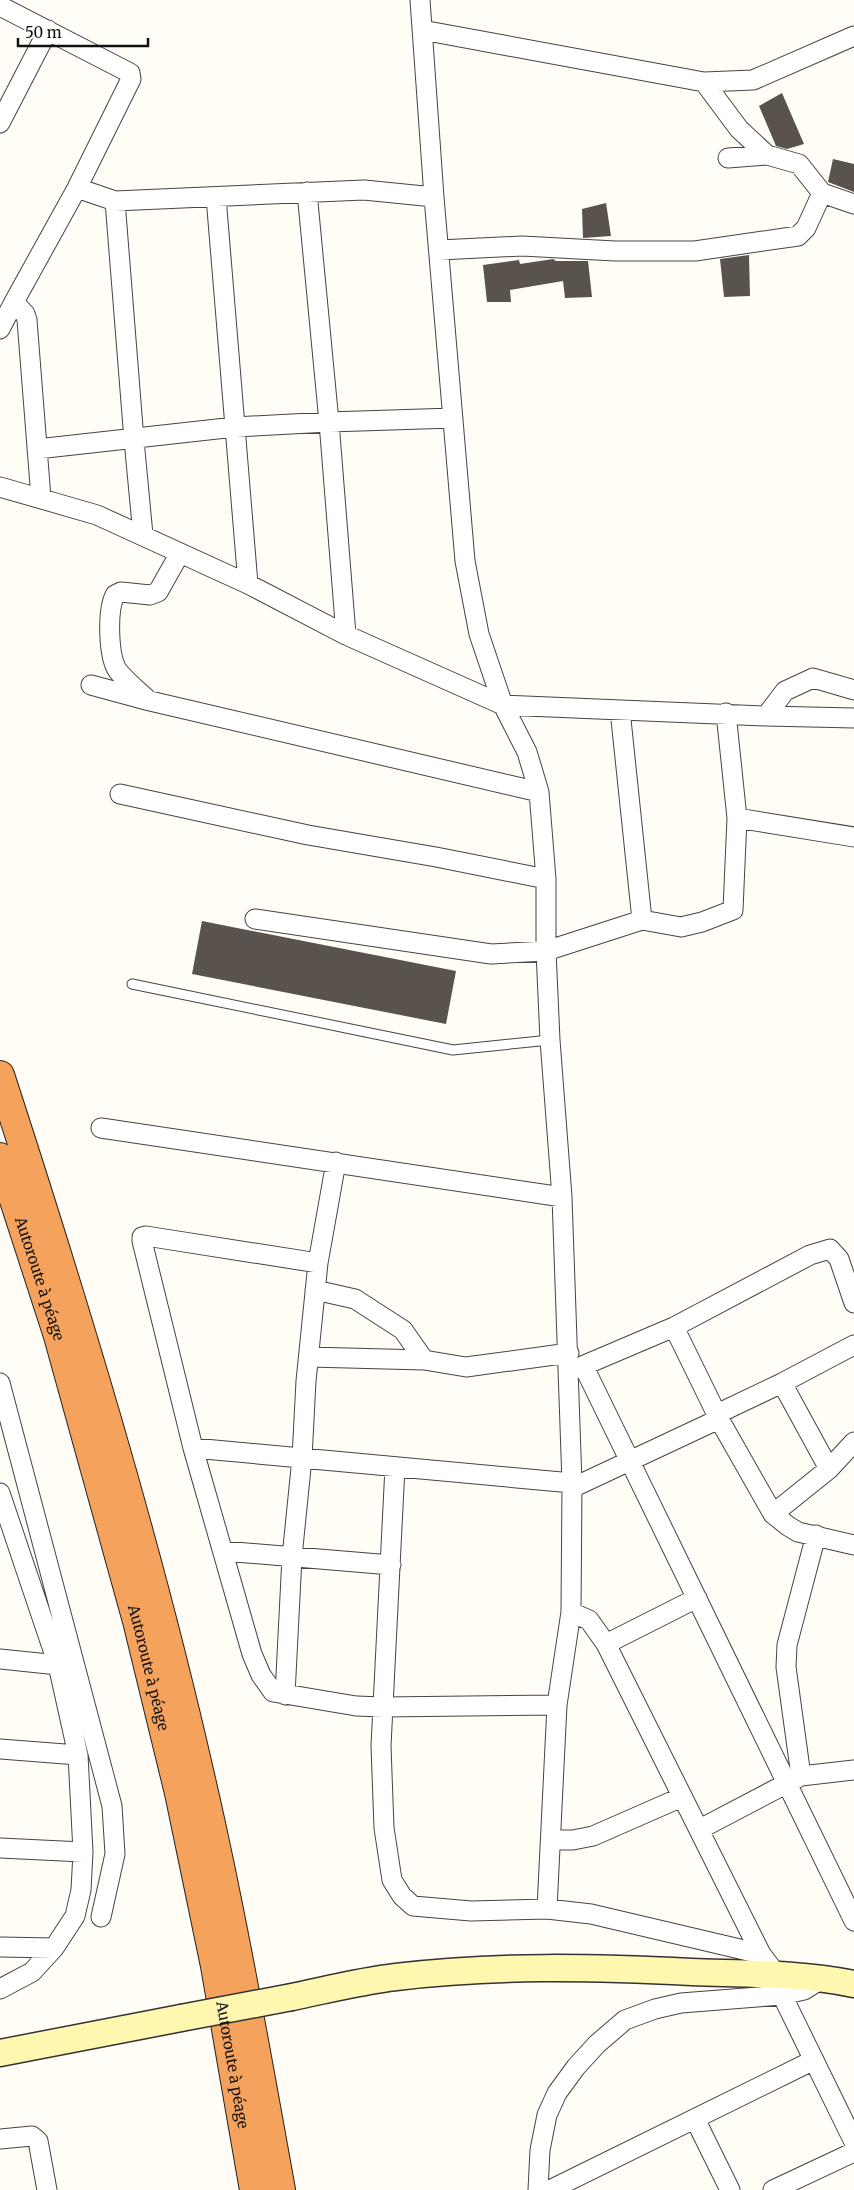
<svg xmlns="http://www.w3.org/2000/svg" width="854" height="2190" font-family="Merriweather,serif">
<rect width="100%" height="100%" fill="#fffdf5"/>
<path fill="#5a524d" d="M782,93l22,51 -17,5 -11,-3 -17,-40z
M833,159l21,5v28l-26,-10z
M606,203l5,33 -28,2 -1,-29z
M749,255l1,41 -26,1 -4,-38z
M553,259l3,2h32l4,36 -27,1 -2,-17 -53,9 1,12h-24l-4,-37 36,-5 1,4z
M202,921l254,50 -10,53 -254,-50z"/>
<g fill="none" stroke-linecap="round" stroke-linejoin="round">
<g stroke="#444" stroke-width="11">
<path id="lane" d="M132,984l321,66 97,-10"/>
</g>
<g stroke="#444" stroke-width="21">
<path id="street" d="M420,0l14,197 31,364 14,73 24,71 24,47 12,40 7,87v72l4,89 12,157 10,286 -1,129 -14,93 -10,204 44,5 170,40 16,21
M0,6l130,67 1,6 -54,109 -63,114 11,12 2,6 14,178
M422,30l282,52 49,-2 101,-44
M704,82l35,47 28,26
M0,123l48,-93
M728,158l39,-3 32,9 23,29 32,11
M77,188l38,13 249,-11 70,7
M307,192l22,230 17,213
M216,197l32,387
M115,201l19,239 9,95
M439,250l83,-4 93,5h80l103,-15 8,-8 16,-35
M0,329l14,-27
M37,449l198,-22 94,-5 124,-4
M0,487l97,28 151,69 98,51 157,70 263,11 88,2
M91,685l59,16 389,91
M146,698c-9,-8 -20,-17 -28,-27 -10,-14 -11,-61 -3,-76l6,-3 29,3 8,-3 22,-39
M620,710l22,210
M766,716l19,-25 28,-13 41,12
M120,794l188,41 128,22 110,22
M737,818l117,19
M255,919l236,35 55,-3 96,-31 39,7 21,-5 31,-12 4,-92 -11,-105
M101,1128l461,69
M318,1263l-172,-27 -4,1v4l51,207 59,206 9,21 12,17 83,14 27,1 174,-2
M315,1290l40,9 48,31 21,30 42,7 103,-14
M674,1327l45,92 54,95 15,12 10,6 56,13
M309,1357l115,3
M584,1367l270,554
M573,1370l101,-43 136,-72 20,-6 9,10 15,44
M0,1383l112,423 3,48 -14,63
M782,1383l47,86
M717,1414l65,-31 72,-38
M193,1448l379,35
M395,1467l-14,279 3,82 8,52 10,16 11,10 58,5 76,-2
M572,1488l147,-69
M0,1493l58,172 20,90 5,97 -2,38 -6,26 -21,32 -22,24 -32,17
M773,1514l56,-45 25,-27
M223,1551l168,14
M571,1612l18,8 17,24 155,310
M606,1644l91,-46
M0,1659l58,6
M285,1695l7,-138 10,-99 4,-77 12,-118 18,-101
M0,1749l78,6
M801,1776l-15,-109 1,-22 29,-110
M700,1829l101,-53 53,-6
M551,1840h22l20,-4 89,-39
M0,1848l83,4
M0,1947l54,1
M782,1995l72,147
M695,2119l35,71
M0,2139l32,-3 6,5 9,49
M538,2190l2,-40 7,-35 10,-22 19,-26 21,-23 28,-24 30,-11 26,-6 101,-8 22,-5 19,-12
M550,2190l264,-130
M773,2190l81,-38"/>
</g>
<g stroke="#333" stroke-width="29">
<path id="secondary" d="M292,1997c34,-7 69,-16 104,-20 100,-12 195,-10 296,-5 54,2 109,1 162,12
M0,2053l181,-35"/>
</g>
<g stroke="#222" stroke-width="30">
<g id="highway">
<path d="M0,1075c75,231 146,463 200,700 32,138 56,277 81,415"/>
<path id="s1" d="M0,1157l58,179 79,285 42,172 36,173 39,224"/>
</g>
</g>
<use href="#lane" stroke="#fff" stroke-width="9"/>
<use href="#street" stroke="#fff" stroke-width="19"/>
<use href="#secondary" stroke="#fff6b0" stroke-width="26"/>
<use href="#highway" stroke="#f5a25d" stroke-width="28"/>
<g stroke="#333" stroke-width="29" stroke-linecap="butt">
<path id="secondary-bridge" d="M181,2018l111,-21"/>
</g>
<use href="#secondary-bridge" stroke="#fff6b0" stroke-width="26"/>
</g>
<g text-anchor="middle" stroke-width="5" stroke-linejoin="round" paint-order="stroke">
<g font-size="15" fill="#111" stroke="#fff">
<text dy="5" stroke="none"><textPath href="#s1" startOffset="128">Autoroute à péage</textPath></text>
<text dy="5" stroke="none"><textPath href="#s1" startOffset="532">Autoroute à péage</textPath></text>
<text dy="5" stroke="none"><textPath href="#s1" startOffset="938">Autoroute à péage</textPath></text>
</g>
</g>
<path d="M18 38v8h130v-8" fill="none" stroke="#111111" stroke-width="2.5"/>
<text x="25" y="38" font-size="15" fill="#111111" stroke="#ffffff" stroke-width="4" paint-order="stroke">50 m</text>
</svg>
